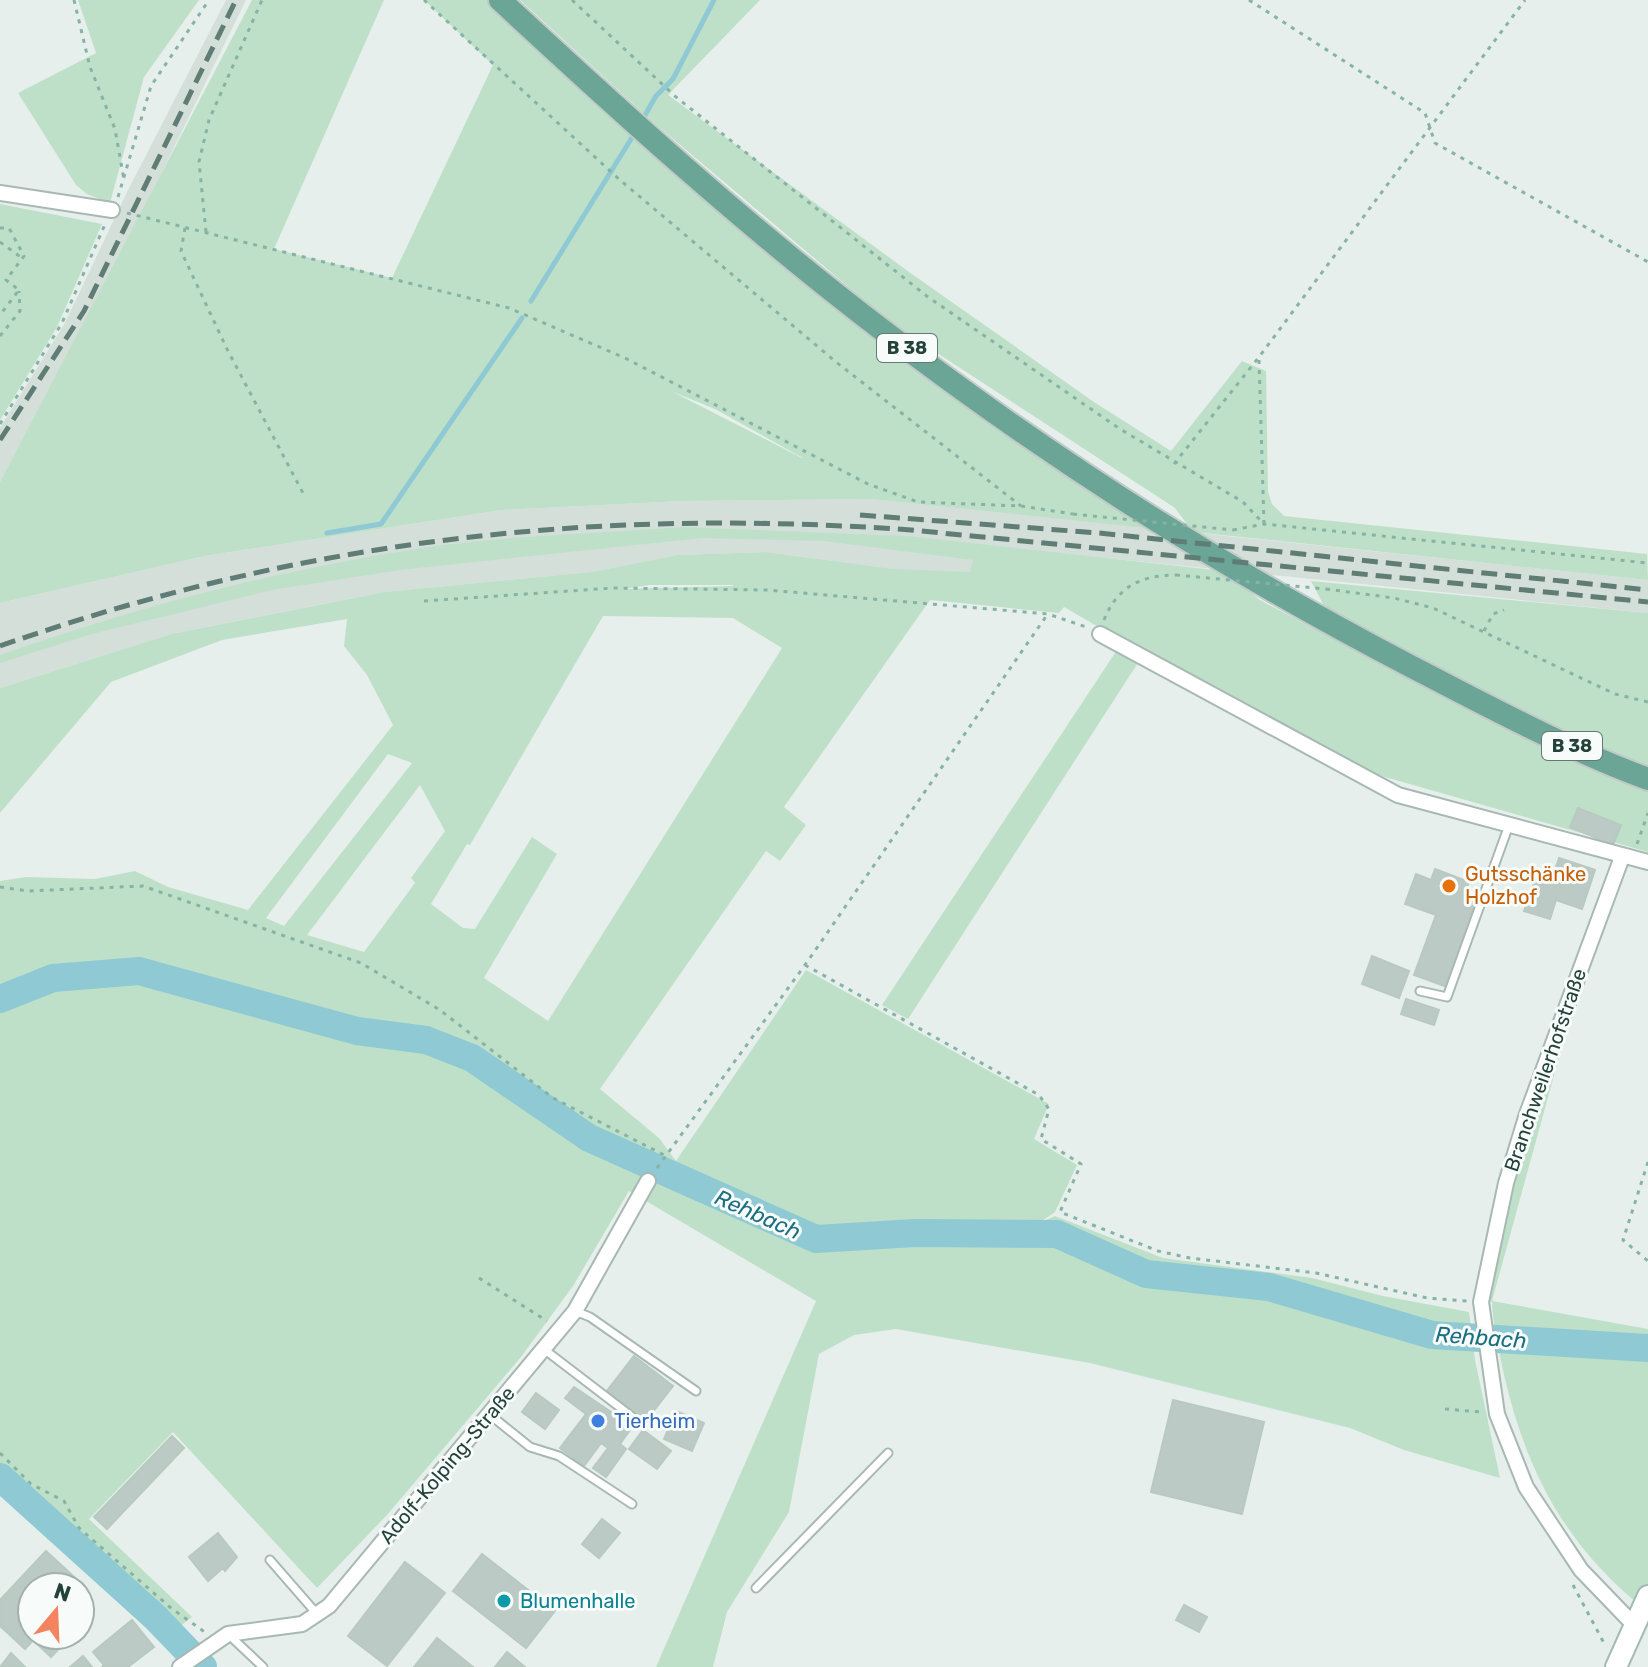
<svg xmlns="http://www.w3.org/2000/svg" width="1648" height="1667" font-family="Rubik,sans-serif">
<rect width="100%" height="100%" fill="#e6efeb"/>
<path fill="#d4dfda" d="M226,0h20l-130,266 -116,216v-54l65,-105 62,-131z
M871,499l777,81v33l-542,-55h-101l-28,22 -211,-28 -89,3 -86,17 -207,20 -213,42 -171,54v-85l205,-47 297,-46 182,-9z"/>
<path fill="#bfe0c8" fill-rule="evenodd" d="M78,0h121l-55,77 -34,126 -23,-9 -11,-9 -58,-92 78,-40z
M252,0h132l-110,249 118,29 101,-213 -69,-65h65l122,114 383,306 151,108 -274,-29 -187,2 -182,9 -297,46 -205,47v-121zM671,391l44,18 88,49h-1z
M520,0h240l-92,95 241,177 185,130 77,49 71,-90 24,10 2,121 4,12 12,12 363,38 1,26 -455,-48 -18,-24 -284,-185 -238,-201z
M0,204l102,20 -45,103 -57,93z
M682,527l225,9 317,35 36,29 190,101 198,91v60l-277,-79 -228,-118 -235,364 -26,-14 241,-364 -59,-34 -5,6 -129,-13 -146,207 22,18 -26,36 -14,-10 -166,238 59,49 17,23 130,-191 243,134 -15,35 43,26 -22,47 -16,11 16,-7 108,42 149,20 71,18 86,16 6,48 25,118 -96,-28 -54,-22 -260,-65 -194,-34 -42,6 -35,19 -30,158 -62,100 -14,55h-57l160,-366 -187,-110 -56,95 -52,71 -134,158 -70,73 -144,-156 -84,87 103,98 -31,24 -161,-145v-615l26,-4 69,2 40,-8 33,16 80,23 145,-185 -26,-50 -23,-29 3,-27 -125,21 -111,42 -111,131v-125l171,-54 213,-42 207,-20 86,-17 89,-3 129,17 75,3 3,-12 -150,-19 -121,-3 -302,32 -128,20 -180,44 -92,29v-8c137,-48 278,-85 422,-107 85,-13 174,-14 260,-21zM650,585h83v1l-112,3zM603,616l130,2 49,30 -234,373 -64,-43 73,-124 -25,-17 -57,92 -12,-1 -32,-24 36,-60 3,1zM388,754l24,9 -128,163 -18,-8zM420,785l25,46 -34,47 4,5 -51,69 -57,-17z
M1311,581l337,32v156l-159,-74 -147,-76 -19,-15z
M1561,1050l-69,251 156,28v283c-81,-64 -121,-138 -144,-237 -5,-25 -11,-48 -12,-73l-18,-5 27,-127z"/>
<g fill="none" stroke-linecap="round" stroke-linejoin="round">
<path stroke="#8ec9d4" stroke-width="5" d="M641,122l15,-26 17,-17 41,-79
M531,301l105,-170
M327,533l54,-9 141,-206"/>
<path stroke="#8ec9d4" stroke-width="28" d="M0,999l53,-21 86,-7 218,60 69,9 46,18 117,80 227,101 99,-6 142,1 89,40 123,13 163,48 216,13
M0,1477l155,140 48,50"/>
</g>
<path fill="#bbcac4" stroke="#b8c9c2" stroke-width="2" d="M1578,808l43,17 -8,20 -43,-18z
M1559,858l36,12 -13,39 -26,-9 -6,19 -26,-8 13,-36 15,5z
M1435,869l34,13 -5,14 14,5 -31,86 -33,-12 22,-60 -31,-11 11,-30 15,6z
M1372,956l37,15 -10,27 -37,-14z
M1406,999l33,11 -5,15 -33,-11z
M634,1356l39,30 -28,36 -39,-30z
M574,1387l46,31 -2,3 12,9 -10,14 6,5 -20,28 -13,-9 15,-20 -7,-5 -17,23 -24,-18 26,-34 -21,-16z
M536,1393l23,17 -14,19 -23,-17z
M1173,1400l91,22 -22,92 -91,-22z
M676,1411l28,12 -12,28 -28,-12z
M643,1430l28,21 -14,18 -28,-20z
M172,1436l12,12 -77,81 -13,-12z
M602,1519l18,14 -21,25 -17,-14z
M218,1533l19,24 -12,14 -2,-3 -15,13 -19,-24z
M46,1551l38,35 -4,4v-3h-48v48h6l-13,14 -25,-23v-26z
M482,1554l73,57 -29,37 -73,-57z
M405,1562l40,31 -58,73 -39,-30z
M1184,1605l23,12 -8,15 -23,-12z
M132,1620l22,27 -26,20h-26l2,-2 -11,-13z
M38,1635h28l3,3 -18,19 -18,-17z
M437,1638l36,29h-59z
M507,1652l18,15h-30z
M11,1653l14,14h-25z
M83,1656l9,11h-22z"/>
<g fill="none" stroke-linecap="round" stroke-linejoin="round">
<g stroke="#a8b8b2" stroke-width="11">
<path id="lane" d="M1420,991l27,6 62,-172
M575,1311l15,6 106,74
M545,1350l94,72
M489,1414l41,33 29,9 73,48
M270,1560l47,54
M756,1588l132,-135
M229,1635l34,32"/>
</g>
<g stroke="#a8b8b2" stroke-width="18">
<path id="street" d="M0,193l112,17
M1100,634l298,161 250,67
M1622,857l-95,257 -21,69 -25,119 16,112 29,73 55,83 54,56
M180,1667l48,-33 74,-10 27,-18 246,-295 73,-130"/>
</g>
<g stroke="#a4bbb3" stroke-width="24">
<path id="secondary" d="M1616,1667l32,-71"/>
</g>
<g stroke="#c2cac8" stroke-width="26">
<path id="primary" d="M500,0c122,113 245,225 377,326 168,129 348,244 537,342 76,39 153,81 234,111"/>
</g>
<path stroke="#86b3a5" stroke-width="3" stroke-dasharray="4 6" stroke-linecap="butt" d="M74,0l16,67 25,62 9,51
M424,0l196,180 216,182 185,144
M572,0l104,97 252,200 192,132 123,73 21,22
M1249,0l176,113 10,30 213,119
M118,197l33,-111 58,-86
M127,213l382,95 116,50 243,126 50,18 103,4 52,8
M0,228h9l15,28 -18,24 13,10 -19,25
M185,228l-4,23 46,98 77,146
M206,232l-7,-70 10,-42 53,-120
M0,242l22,16
M0,336l20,-25 -1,-20
M1259,360l5,164
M0,424l62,-101 44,-101
M1174,464l85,-107 266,-357
M1233,530l31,-6 384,39
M1326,589l68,9 39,10 182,86 33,8
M424,601l189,-13 154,2 281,24 41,14
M1104,620c13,-33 37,-45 72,-45
M1484,631l9,-17 11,-4
M1637,844l11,-31
M0,887l28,4 115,-5 218,77 79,47 113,88 113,58
M805,965l234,130 10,14 -8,30 40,25 -21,48 98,39 32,7 126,15 111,25 40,3
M1648,1162l-25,78 25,21
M657,1168l148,-203 242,-350
M479,1278l68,43
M1445,1409l36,3
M0,1453l31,31 33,17 15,27 92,80 35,25
M1573,1585l32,60"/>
<use href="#lane" stroke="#fff" stroke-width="7"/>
<use href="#street" stroke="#fff" stroke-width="14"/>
<use href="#secondary" stroke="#fff" stroke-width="20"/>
<use href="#primary" stroke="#6aa596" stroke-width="22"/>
<path stroke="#5f7d75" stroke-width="5" stroke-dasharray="16 8" stroke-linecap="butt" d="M0,440l84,-129 152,-311
M860,515l239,18 549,57
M0,646c302,-106 592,-139 911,-116l737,72"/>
<path stroke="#86b3a5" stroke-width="3" stroke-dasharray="4 6" stroke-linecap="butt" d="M1073,514l160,16
M1176,575l150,14"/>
</g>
<circle fill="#e8710a" stroke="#f7fbf9" stroke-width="3" cx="1449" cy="886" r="8"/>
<circle fill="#3f7fe0" stroke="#f7fbf9" stroke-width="3" cx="598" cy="1421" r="8"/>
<circle fill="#0f9aa8" stroke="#f7fbf9" stroke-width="3" cx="504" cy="1601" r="8"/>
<g text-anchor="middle" stroke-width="6" stroke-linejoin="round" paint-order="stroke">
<g fill="#f7fbf9" stroke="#637a73" stroke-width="2">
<rect x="877" y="334" width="60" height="28" rx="6"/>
<rect x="1542" y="732" width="60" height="28" rx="6"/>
</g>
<g font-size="18" font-weight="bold" fill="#24423a">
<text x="907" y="354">B 38</text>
<text x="1572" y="752">B 38</text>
</g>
<g font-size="20" fill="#c56008" stroke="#f7fbf9" text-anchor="start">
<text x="1465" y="881">Gutsschänke<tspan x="1465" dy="23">Holzhof</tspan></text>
</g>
<g font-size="20" fill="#24423a" stroke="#f7fbf9">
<text transform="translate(1545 1070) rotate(-71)" y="7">Branchweilerhofstraße</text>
<text transform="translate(447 1465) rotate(-50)" y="7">Adolf-Kolping-Straße</text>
</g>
<g font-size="20" fill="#366cbe" stroke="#f7fbf9" text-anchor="start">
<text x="614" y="1428">Tierheim</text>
</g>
<g font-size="20" fill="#0d838f" stroke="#f7fbf9" text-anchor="start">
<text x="520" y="1608">Blumenhalle</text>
</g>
<g font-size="22" font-style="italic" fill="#1c6f80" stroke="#f7fbf9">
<text transform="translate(758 1214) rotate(24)" y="8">Rehbach</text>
<text transform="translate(1481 1337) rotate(4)" y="8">Rehbach</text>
</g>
</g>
<g transform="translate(56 1611) rotate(19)"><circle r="38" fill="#f7fbf9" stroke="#a3b1ad" stroke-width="2"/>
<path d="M0-6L14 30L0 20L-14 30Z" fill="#f4845f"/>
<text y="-12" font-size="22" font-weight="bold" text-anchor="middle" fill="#24423a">N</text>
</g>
</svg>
